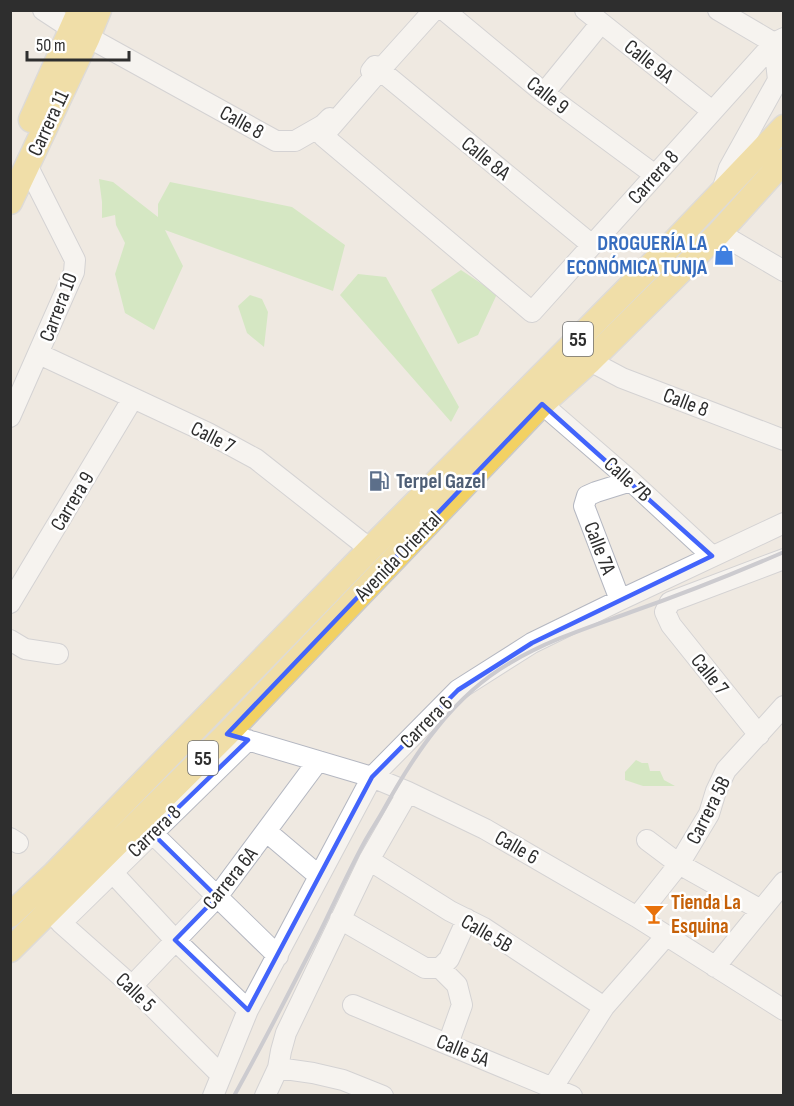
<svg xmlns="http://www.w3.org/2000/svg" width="794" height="1106" font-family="'Sofia Sans Condensed',sans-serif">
<rect width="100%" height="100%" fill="#efe9e1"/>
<path fill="#b6e59e" d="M99,179l14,3 45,35v-13l12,-22 122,25 53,38 -12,46 -168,-61 18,36 -29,64 -29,-17 -10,-39 10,-31 -9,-18 -1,-10 -13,3v-16z
M461,270l36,24 -19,41 -20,9 -27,-54z
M358,274l28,3 73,130 -8,15 -111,-127z
M250,295l12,4 6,13 -4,35 -17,-14 -9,-27z
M636,760l6,3h6l2,8h10l4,9 11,6h-32l-18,-6v-8z"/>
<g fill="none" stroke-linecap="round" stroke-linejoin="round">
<g stroke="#b4b7c1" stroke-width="22">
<path id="minor" d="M43,10l29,19
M434,10l-54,60 -57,66 209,176 242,-269 10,-5
M444,10l100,83 111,82
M585,10l127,101
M718,10l56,33
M88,37l188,104h19l28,-16 7,-7
M371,71l4,-5 217,179
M544,93l57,-70
M722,191l7,-23 49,-88 -4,-37
M719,233l65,38
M39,354l169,79 48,26 114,90
M590,361l32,17 162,62
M542,404l89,77 81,75
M10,417l64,-145 1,-12 -48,-95
M620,600l-36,-94 3,-10 9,-4 35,-11
M10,603l123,-205
M10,640l15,9 33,5
M227,734l145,43 36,15 77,37 152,88 147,93
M759,735l-88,-110 -6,-13 5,-10 114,-43
M267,832l52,44
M152,833l126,123
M10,838l8,5
M647,840l32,24 82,46
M369,860l81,51 34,17 120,79
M112,872l63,68 73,70
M54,915l7,8 71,63 89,89
M637,917l42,-53 30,-50 7,-23 10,-21 58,-64
M340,919l85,49h15
M61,923l187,-183
M715,967l69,-85
M440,968l17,17 5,20 -14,39
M440,968l9,-9 18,-40
M132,986l85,-89 101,-136
M353,1005l219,91
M278,1068l35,5 30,7 40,16
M553,1087l51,-80 62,-71
M213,1096l35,-86 124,-233 86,-87 74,-47 88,-43 164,-77
M265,1096l13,-28 3,-17 5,-18 83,-173 39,-68"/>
</g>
<g stroke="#c9c9c9" stroke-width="27">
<path id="major" d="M31,120l49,-110
M10,202l78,-165 11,-27
M10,915l45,-42 315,-324 306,-309 108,-113
M10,950l217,-216 315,-330 48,-43 129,-128 65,-72"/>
</g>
<use href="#minor" stroke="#fff" stroke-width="20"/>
<use href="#major" stroke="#f2d163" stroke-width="24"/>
<path stroke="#a3a6b8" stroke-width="4" d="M234,1096c29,-52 56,-105 83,-158 16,-32 31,-66 48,-97 6,-11 13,-21 19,-32 31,-56 69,-113 126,-146 38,-23 80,-36 121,-51 52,-18 102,-38 153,-60"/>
</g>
<path d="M0 0H794V1106H0ZM542,404l170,152 -180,87 -74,47 -86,87 -124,233 -73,-70 42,-43 -65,-64 96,-93 -21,-6z" fill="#efe9e1" fill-opacity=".55" fill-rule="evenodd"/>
<path fill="none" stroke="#4264fb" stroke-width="4.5" stroke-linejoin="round" d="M542,404l170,152 -180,87 -74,47 -86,87 -124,233 -73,-70 42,-43 -65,-64 96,-93 -21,-6z"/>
<defs>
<g id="shop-bare" transform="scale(1.62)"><path d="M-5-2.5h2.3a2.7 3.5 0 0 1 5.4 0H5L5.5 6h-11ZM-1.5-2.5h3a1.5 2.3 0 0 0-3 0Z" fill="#3f7fe0" stroke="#fff" stroke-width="2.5" paint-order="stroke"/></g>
<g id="fuel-bare" transform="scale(1.62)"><path d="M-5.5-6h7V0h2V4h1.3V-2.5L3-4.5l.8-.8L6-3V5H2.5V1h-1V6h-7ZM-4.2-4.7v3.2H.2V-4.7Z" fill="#5c6f8a" stroke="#fff" stroke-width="2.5" paint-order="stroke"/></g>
<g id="bar-bare" transform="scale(1.62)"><path d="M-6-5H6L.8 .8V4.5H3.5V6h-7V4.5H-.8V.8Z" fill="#e8710a" stroke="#fff" stroke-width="2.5" paint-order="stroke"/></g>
</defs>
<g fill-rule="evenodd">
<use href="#shop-bare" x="724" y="255"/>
<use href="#fuel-bare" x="379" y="481"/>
<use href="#bar-bare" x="654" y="914"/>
</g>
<g text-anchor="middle" stroke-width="5" stroke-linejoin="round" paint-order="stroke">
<g fill="#fff" stroke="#6d6d6d" stroke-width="1.5">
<rect x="563" y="322" width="30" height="34" rx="4.5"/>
<rect x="188" y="741" width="30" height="34" rx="4.5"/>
</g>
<g font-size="20" font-weight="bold" fill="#2e2e2e">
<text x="578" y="346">55</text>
<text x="203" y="765">55</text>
</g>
<g font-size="21" fill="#2e2e2e" stroke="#fff">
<text transform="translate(649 61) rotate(38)" y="7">Calle 9A</text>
<text transform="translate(548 95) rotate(38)" y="7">Calle 9</text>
<text transform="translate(242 122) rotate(29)" y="7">Calle 8</text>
<text transform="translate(48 123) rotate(-65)" y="7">Carrera 11</text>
<text transform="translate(486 158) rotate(39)" y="7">Calle 8A</text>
<text transform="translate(653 177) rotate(-48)" y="7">Carrera 8</text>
<text transform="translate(58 307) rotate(-69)" y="7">Carrera 10</text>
<text transform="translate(686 402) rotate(21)" y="7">Calle 8</text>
<text transform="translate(213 437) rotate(27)" y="7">Calle 7</text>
<text transform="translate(628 479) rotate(42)" y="7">Calle 7B</text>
<text transform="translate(72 501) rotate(-59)" y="7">Carrera 9</text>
<text transform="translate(600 548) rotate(69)" y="7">Calle 7A</text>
<text transform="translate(398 556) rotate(-46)" y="7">Avenida Oriental</text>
<text transform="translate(710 674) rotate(51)" y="7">Calle 7</text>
<text transform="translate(426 722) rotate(-45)" y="7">Carrera 6</text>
<text transform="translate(708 810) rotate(-63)" y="7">Carrera 5B</text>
<text transform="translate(154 831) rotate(-44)" y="7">Carrera 8</text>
<text transform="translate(517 847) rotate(30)" y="7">Calle 6</text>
<text transform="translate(230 878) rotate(-51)" y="7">Carrera 6A</text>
<text transform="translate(487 933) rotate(30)" y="7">Calle 5B</text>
<text transform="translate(136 992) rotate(44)" y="7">Calle 5</text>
<text transform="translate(463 1050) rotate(22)" y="7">Calle 5A</text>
</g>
<g font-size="21" font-weight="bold" fill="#366cbe" stroke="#fff" text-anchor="end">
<text x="707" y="250">DROGUERÍA LA<tspan x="707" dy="24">ECONÓMICA TUNJA</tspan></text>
</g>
<g font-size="21" font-weight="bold" fill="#4e5e75" stroke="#fff" text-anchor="start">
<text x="396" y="488">Terpel Gazel</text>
</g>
<g font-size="21" font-weight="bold" fill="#c56008" stroke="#fff" text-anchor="start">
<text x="671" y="909">Tienda La<tspan x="671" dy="24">Esquina</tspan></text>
</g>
</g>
<rect width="794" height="1106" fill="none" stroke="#2e2e2e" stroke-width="24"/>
<path d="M27 51v9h102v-9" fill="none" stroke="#2e2e2e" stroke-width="3"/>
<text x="36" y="51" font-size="18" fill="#2e2e2e" stroke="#ffffff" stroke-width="4.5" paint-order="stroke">50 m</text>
</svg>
